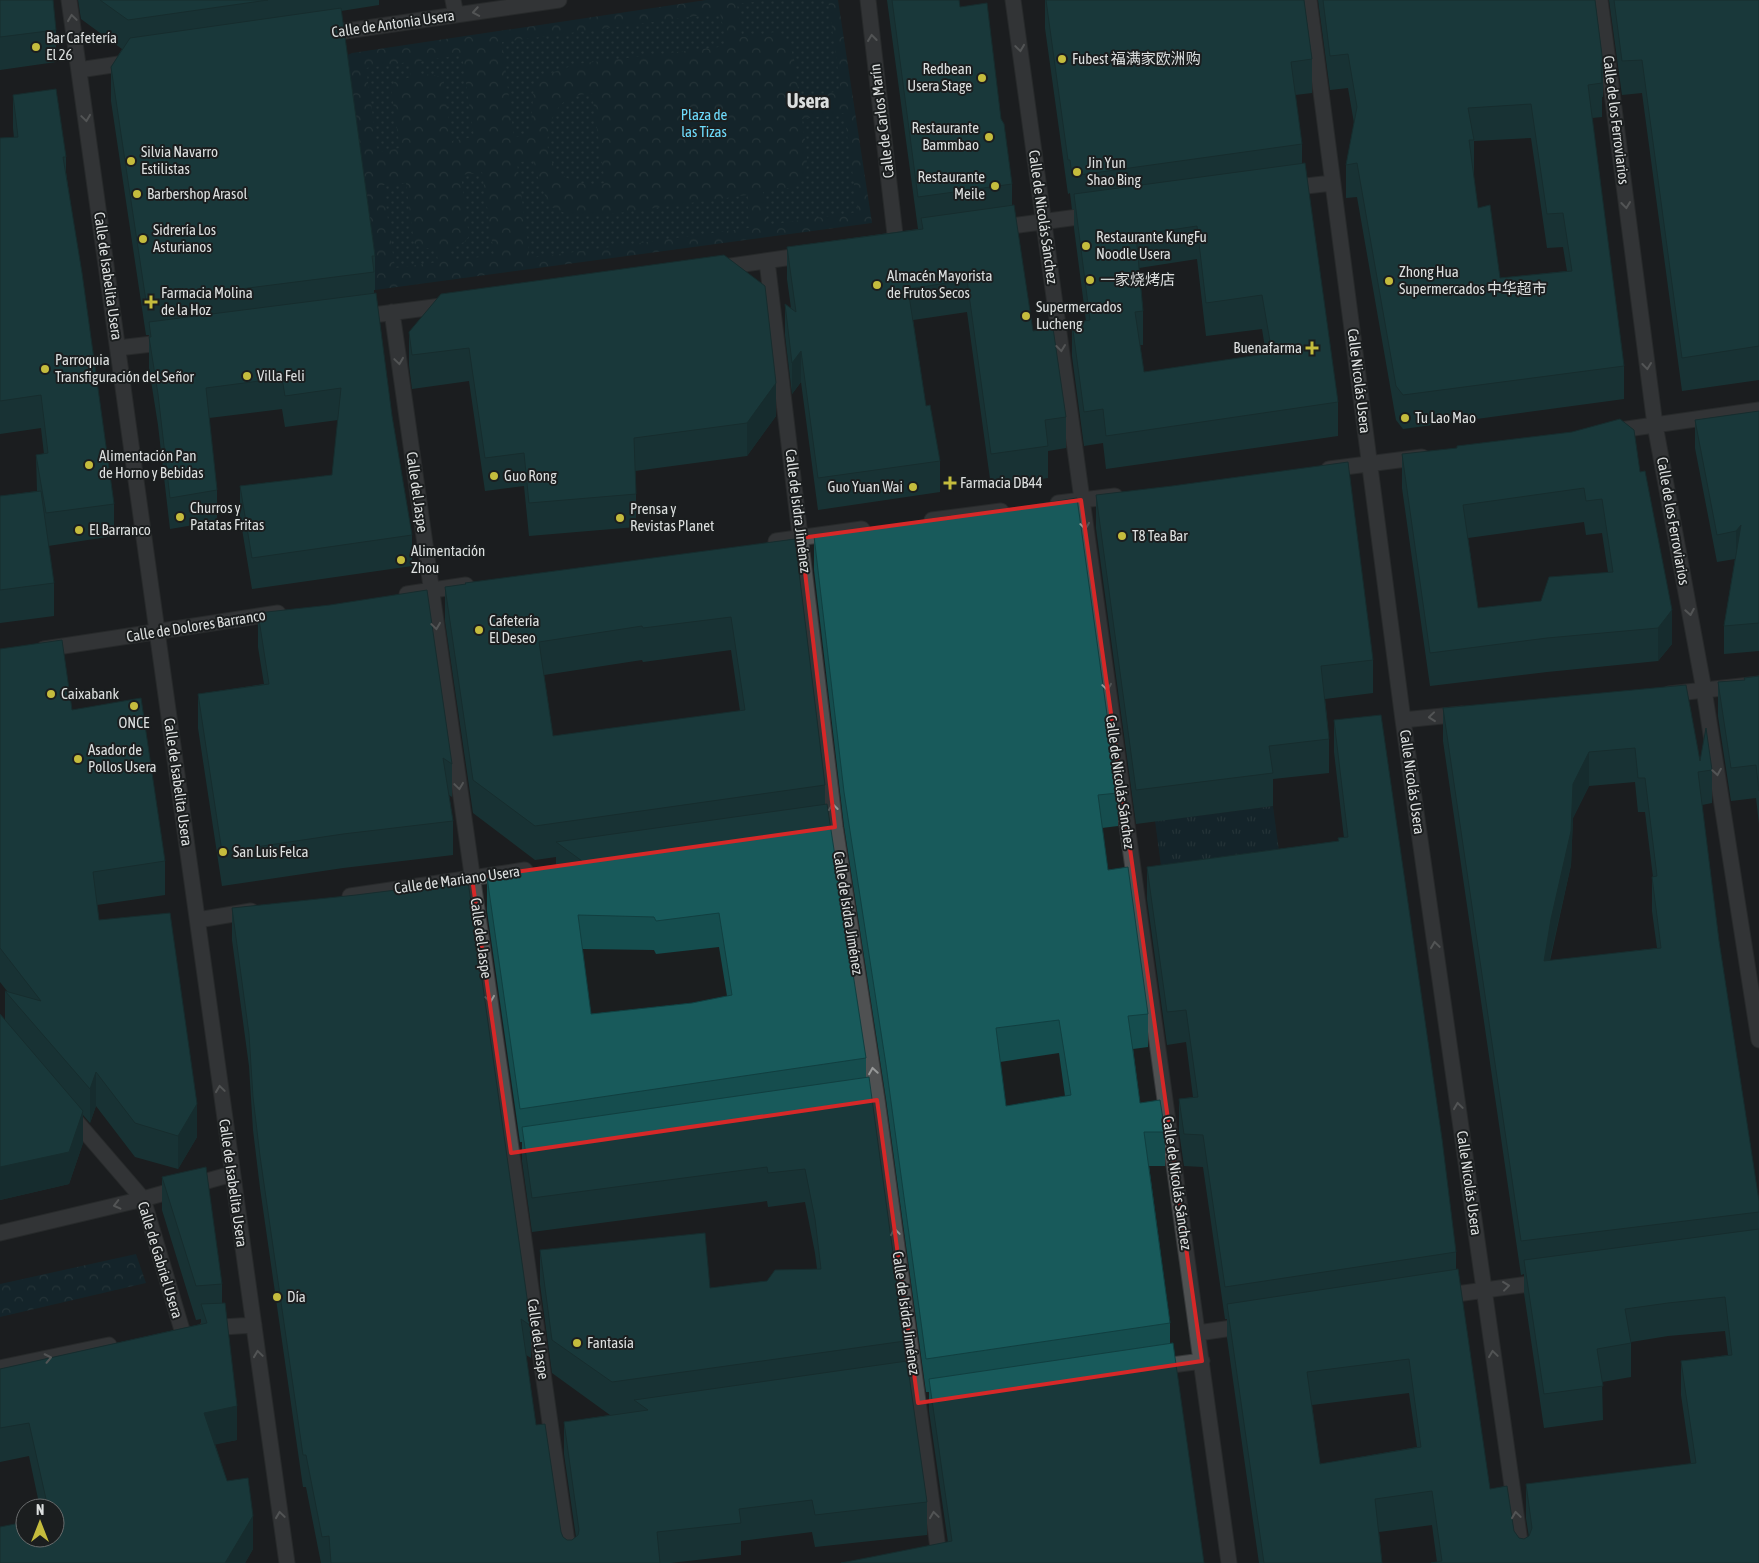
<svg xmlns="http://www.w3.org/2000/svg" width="1759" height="1563" font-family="'Asap Condensed','Noto Sans SC',sans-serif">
<defs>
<pattern id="grass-tufts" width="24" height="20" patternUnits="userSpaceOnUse" patternTransform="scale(1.25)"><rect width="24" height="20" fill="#0c2e38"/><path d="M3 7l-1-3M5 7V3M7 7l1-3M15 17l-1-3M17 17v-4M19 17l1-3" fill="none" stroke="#2f4c54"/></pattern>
<pattern id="park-crowns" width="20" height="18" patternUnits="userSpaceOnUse" patternTransform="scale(1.25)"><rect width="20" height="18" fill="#0c2e38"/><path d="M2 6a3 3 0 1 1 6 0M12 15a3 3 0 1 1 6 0" fill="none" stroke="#2f4c54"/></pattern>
<pattern id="garden-dots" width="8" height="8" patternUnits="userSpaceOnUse" patternTransform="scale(1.25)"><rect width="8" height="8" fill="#0c2e38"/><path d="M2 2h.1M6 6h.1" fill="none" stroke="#2f4c54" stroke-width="1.8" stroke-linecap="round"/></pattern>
</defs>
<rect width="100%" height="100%" fill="#1b1e1f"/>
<path fill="url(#grass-tufts)" d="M1273,806l10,75 -118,15 -10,-75z"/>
<path fill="url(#park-crowns)" d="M706,0h132l34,223 -497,67 -32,-233 9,-4z
M136,1254l10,29 -146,34v-33z"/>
<path fill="url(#garden-dots)" d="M769,0h59l13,91 -42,6 -5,-38 -5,-16 -14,-11 -33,5 -5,-33z
M720,13l7,33 -150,18 -29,10 -14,12 -4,50 -16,1 -12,-95z
M462,55l12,82 -22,4 -9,-60c-7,-8 -13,-7 -22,-5l-2,-15z
M409,62l2,15 -16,4 -4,7 9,60 -22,4 -12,-84z
M592,93l13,90c-37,7 -64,-16 -56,-54 3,-13 9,-25 21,-31 7,-3 15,-4 22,-5z
M844,113l14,99 -90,13 -5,-33 33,-5 10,-14 1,-17 -5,-37z
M533,159l4,16 12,31 18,8 30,2 150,-21 2,33 -219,30 -13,-95z
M482,172l12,83 -43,6 -2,-14 16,-5 4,-6 -8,-61z
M406,183l8,60c7,6 12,6 22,4l2,15 -43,6 -12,-83z"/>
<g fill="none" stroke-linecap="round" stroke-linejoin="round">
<g stroke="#36393a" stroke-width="17">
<path id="minor" d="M69,0l218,1563
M453,0l3,15
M868,0l28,243
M1013,0l216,1563
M1309,0l94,720 120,843
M1600,0l55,425 49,265 55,350
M325,34l234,-34
M79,70l53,-8
M1289,188l43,-5
M997,228l96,-13
M767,261l68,566 42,273 63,463
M717,268l89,-13
M392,312l178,1251
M358,317l91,-12
M118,348l51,-6
M1613,431l146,-21
M1329,469l93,-12
M1058,503l57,-7
M932,520l69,-9
M776,541l86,-12
M407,594l59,-9
M44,649l234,-36
M1669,694l90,-10
M1403,720l59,-6
M350,896l175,-26
M198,920l53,-9
M69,1113l74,86 39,131
M0,1233l143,-34 89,-25
M1442,1296l101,-14
M207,1328l47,-3
M1198,1333l48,-7
M1157,1367l45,-6
M0,1368l109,-23"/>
</g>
<use href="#minor" stroke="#4f5152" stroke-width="15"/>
</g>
<path fill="#154d4e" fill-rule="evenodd" d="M0,0l56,30v32l-56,8z
M78,0h301v5l-38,6 34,245v34h-1v3l18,123 20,119v31l-160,23 -12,-72v-31l92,-11 6,-55 -53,7 -3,-18 -73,9 8,72v31l-47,8 -12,-104 -9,-57v-33h-3l-35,-234v-34l11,-18 -41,-30z
M887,0h72l1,7 41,112 11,65v21l21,126 33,86v31l-18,3v27l-57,8 -24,-174 -54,8 13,86 14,55v31l-122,18 -17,-128 -9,12 -7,-59v-31l6,4 -4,-29v-32l131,-18z
M1045,0h259l8,59v34l-17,2 7,49v19l36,239v34l-232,33 -3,-26 -19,3 -12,-90v-33l14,-2 -12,-93v-19l-2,1 -2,-17 -2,1 -23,-166zM1197,259l9,77 56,-7 4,25 -122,18 -4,-27h3v-34l-4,-43z
M1318,0h277l8,63v34h-1v20l-10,1 32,248v33l-221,30 -7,-9 -39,-223 -11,1v-33l8,-42 -6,-35 -18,2zM1531,138l16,110 16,-1 4,24 -67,7 -22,-70 -5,-34h1v-33z
M1609,0h150v380l-77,11 -40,-298 -20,2z
M13,95l53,62v15l48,332v32l-66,10 6,37v33l-54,7v-127l37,-5 -1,-36 8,-1 -3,-26 -41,6v-296h14l-1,-10z
M409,332l367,84 -29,40 -112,15 1,23v33l-107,9 -5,-50 -39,5 -16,-110 -57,8 -3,-24z
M1759,411v240l-35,3v-28l11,-67 -18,3 -22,-114v-28z
M1402,454l238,18 32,172 -14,17 -111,11 -117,14 -28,-198zM1584,522l2,13 16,-2 6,39 -67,29 -63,7 -10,-70z
M1096,495l277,165v33l-48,6 4,40v34l-56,6v27l-137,18 -40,-296z
M951,518l167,275v33l-16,2 6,42 40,144v33l-15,2 7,54 25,29v34h-16l21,157v20l34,220 -256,-21 -19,-131v-19h-3l-40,-293 -42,-273 -30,-256v-34zM1059,1053l6,43 -59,10 -6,-44z
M795,539l30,246v19l41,254v19l39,264v21l22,140v33l-112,12 -3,-15 -71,9v14l-71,8h-349l-15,-76h-3l-43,-299 -7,-58 -4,-64 -17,-126v-32l299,418v32l-5,-3 10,70 25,107 2,5 4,3h5l4,-3 -12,-83v-32l46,-7 -58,-42 -12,-89v-34l170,38 57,-7 50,-12 -2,-16 -10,-51 -37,5 -1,-6 -235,31 -10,-71v-19h-2l-33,-231v-34l19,-2v-3l50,-7v-8l-21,3 -62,-47 -28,-192v-34zM731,650l9,61 -187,25 -9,-61 98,-15 1,2zM719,947l8,49 -35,7 -101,11 -9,-65 72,1 2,4z
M258,613l194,151v33l-3,-2 4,26v34l-110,13 -121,18 -24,-158v-34l66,-10 -6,-37z
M0,649l72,61 93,151v34l-68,10 2,15 98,217 -19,32 -43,-12 -39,-51 -6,17 -7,-8v28l-14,41 -69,16v-186l5,6v-29h2l-7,-9z
M1759,676v148l-3,-26 -25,3 -13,-85v-34l26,-2z
M1443,708l257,53 12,9v33l-10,2 17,136 40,260v362l-322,-1 -5,-37 -53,7 3,31h-123l-32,-225v-19h-2l-22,-152 -19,-1 -5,-35v-32l14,-2 -7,-55 -19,3 -20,-146v-32l191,-26 6,-3 -10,-86v-32l122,532v17l34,220 24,42 5,7 5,1 5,-2 -3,-19v-34l165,-20 -10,-69v-34l47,-6 -3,-24 -57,5 -37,6v35l-29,5 1,38 -59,8 -20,-135v-19l-3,1 -78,-534zM1635,782l3,30h7l8,65h-1v34l5,37 -107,13 21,-96 2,-47 16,-32zM1409,1393l8,54 -97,17 -8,-59z
M162,1177l60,107v19l15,137 -22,4 12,37 26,68 -8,14h-245l55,-25v-30h-15l-11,-52 -29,6v-93l201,-45v-5l-5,1 -34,-110z"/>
<path fill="#113f40" d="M801,351v31l-9,12v-31z
M776,383v33l-29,40v-33z
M1741,525l-5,34v-28z
M1672,610v34l-14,17v-33z
M1589,752v34l-16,32 -2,47 -20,88 -7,42v-34l29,-177z
M96,1072v34l-6,17v-34z
M197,1104v33l-19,32v-33z
M83,1111v32l-14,41 -69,16v-33z
M237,1406v34l-33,7v-34z
M253,1516v33l-8,14h-20z"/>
<path fill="#185a5b" stroke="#113f40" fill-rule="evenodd" d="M0,0h53l3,30 -56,7z
M100,0h168l-140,20z
M892,0h67l1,7 27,-4 14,116 3,5 8,60 -94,13z
M1046,0h258l8,59 -21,3 11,82 -230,32 -2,-16h-2z
M1323,0h272l8,63h-2l1,20 -14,2 36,281 -221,29 -7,-9 -39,-223 -11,2 11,-58 -9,-53 -18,2zM1531,104l16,110 16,-1 9,58 -72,7 -10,-73 -12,3 -9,-68h5l-6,-32z
M1614,0h145v346l-77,12 -40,-298 -20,1z
M341,8l34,248h-3l2,16 -228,29 -35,-234 19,-29z
M56,89l10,68h-3l19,116 32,231 -68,9 -10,-58 12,-2 -7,-58 -41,6v-263l18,-1 -5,-42z
M1305,163l33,239 -232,34 -3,-27 -19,3 -12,-89 18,-3 -16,-126zM1197,226l9,77 56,-8 10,58 -128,19 -9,-60 8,-1 -7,-76z
M1014,205l19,126 20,-3 13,89 -21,3 3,26 -57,8 -24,-174 -59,9 18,117 4,-1 10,56 -122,17 -17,-127 -9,12 -7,-59 11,8 -9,-65 136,-18 -2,-11z
M724,255l41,31 11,97 -29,40 -113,15 2,56 -107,9 -5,-50 -39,5 -16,-110 -57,7 -3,-23 32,-38z
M376,293l16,123 20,119 -160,23 -12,-72 92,-11 9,-87 -56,8 -3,-18 -76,10 11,102 -47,8 -12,-104 -9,-57h2l-2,-15z
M1759,411v212l-35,3 17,-101 -5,6 -19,4 -22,-115z
M1620,419l14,11 6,42 5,-1 27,139 -14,18 -111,10 -117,15 -28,-199 55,-6v-2l115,-14zM1584,488l2,13 16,-2 11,73 -64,5 -8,24 -63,7 -15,-103z
M1348,462l25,198 -52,6 8,73 -60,7 4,27 -137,17 -40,-295 76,-9z
M41,491l13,92 -54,7v-94z
M1077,498l41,295 -20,2 10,75 20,-3 20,147 -20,2 5,35 7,52 20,-3 5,32h-21l26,191 -244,36 -40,-294 -42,-273 -30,-256 137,-20v2zM1059,1020l12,75 -65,11 -10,-78z
M795,539l30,246 -290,41 -62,-46 -28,-193 21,-3 -1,-1zM731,617l14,93 -192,26 -14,-94 103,-16 1,2z
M427,590l25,174 -9,-6 10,63 -110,13 -121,18 -24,-158 71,-10 -11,-71 72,-8z
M62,640l10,70 69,-12 24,163 -72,11 6,48 71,-7 27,191 -19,32 -43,-13 -39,-51 -6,17 -85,-98 36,10 -41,-53v-299z
M1759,676v115l-3,-26 -25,3 -13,-86 27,-2 -1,-2z
M1686,685l14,76 6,-33 6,42 -14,2 21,169 40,260v11l-238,29 -78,-533zM1635,748l3,30h7l12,98 -5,1 9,71 -117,13 7,-42 20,-88 2,-47 16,-32z
M1381,715l61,424 14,113 -231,35 -22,-152 -19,-1 -5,-35 19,-2 -12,-87 -19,2 -20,-145 192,-26 -1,-3 10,-1 -14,-117z
M827,804l39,254 -346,51 -33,-232 19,-2v-3l76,-11 -26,-19zM719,913l13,82 -40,8 -101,11 -13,-99 76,2 2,4z
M468,881l63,445 -10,-7 15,106 9,-1 16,108 2,5 4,3h5l6,-5 1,-5 -15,-108 84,-12 -14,-10 273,-39 20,141 -112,13 -3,-15 -73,9 2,14 -84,9 3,31h-329l-2,-27 -7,1 -16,-82h-3l-43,-299 -7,-59 -4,-63 -17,-126 124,-13z
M0,1014l83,97 -14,41 -69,15z
M869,1077l36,264 -293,41 -60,-42 -12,-90 165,-17 5,55 57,-7 8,-11 46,-1 -6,-50 -10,-50 -37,4 -1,-6 -235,31 -10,-71z
M206,1167l16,117 -26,2 -34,-109z
M1759,1229v334h-328l11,-2 -10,-70 -57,8 7,64h-118l-37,-259 231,-35 32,220 17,-3 7,45 5,7 5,1 5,-3 3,-8 -6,-44 170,-21 -15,-102 51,-6 -7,-58 -57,6 -43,6 6,34 -34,6 6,37 -59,8 -20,-134zM1409,1359l12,88 -101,17 -13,-92z
M225,1303l12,103 -33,7 23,68 21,-3 5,38 -28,47h-225v-36l25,-5v16h30v-30h-7l-19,-85 -29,5v-59l207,-46 -6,-19z
M1173,1343l31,220h-363l111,-22 -23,-162z"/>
<defs><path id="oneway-chevron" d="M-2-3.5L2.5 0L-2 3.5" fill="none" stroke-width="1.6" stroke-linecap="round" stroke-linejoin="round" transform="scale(1.25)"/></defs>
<g stroke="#969898">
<use href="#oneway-chevron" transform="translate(476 12) rotate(170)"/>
<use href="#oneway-chevron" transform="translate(72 18) rotate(-98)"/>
<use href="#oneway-chevron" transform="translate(872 38) rotate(-97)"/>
<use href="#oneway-chevron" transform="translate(1020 48) rotate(82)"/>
<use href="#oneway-chevron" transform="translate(86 118) rotate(82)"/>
<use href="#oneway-chevron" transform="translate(1626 205) rotate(83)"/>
<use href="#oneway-chevron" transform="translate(1061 348) rotate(83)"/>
<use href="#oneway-chevron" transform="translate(399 361) rotate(82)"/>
<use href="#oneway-chevron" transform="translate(1647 366) rotate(83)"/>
<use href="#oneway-chevron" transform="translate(1085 526) rotate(82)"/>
<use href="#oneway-chevron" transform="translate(1690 612) rotate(80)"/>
<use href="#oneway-chevron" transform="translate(436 626) rotate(82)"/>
<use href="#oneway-chevron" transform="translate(1107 687) rotate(82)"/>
<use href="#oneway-chevron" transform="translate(1432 717) rotate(174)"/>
<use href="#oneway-chevron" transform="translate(1717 772) rotate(81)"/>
<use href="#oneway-chevron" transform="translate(459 786) rotate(82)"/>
<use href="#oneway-chevron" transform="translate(833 807) rotate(-97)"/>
<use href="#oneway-chevron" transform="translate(1435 945) rotate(-98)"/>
<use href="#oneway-chevron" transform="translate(490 999) rotate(82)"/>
<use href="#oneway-chevron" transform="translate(873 1071) rotate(-99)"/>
<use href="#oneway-chevron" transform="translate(220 1089) rotate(-98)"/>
<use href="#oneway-chevron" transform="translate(1458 1106) rotate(-98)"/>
<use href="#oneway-chevron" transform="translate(117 1205) rotate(166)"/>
<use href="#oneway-chevron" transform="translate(895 1232) rotate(-98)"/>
<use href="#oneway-chevron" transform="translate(1506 1286) rotate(-7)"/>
<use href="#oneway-chevron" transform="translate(258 1354) rotate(-98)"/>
<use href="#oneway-chevron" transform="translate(1493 1354) rotate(-98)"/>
<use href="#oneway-chevron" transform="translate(48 1358) rotate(-12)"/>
<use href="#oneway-chevron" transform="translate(280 1515) rotate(-98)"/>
<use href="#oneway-chevron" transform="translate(934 1515) rotate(-98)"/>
<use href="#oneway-chevron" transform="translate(1516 1515) rotate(-98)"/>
</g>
<path d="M0 0H1759V1563H0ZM1081,500l121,861 -284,42 -41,-303 -366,53 -39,-275 363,-51 -34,-289z" fill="#1b1e1f" fill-opacity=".55" fill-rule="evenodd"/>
<path fill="none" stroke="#d62828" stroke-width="4" stroke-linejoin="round" d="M1081,500l121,861 -284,42 -41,-303 -366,53 -39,-275 363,-51 -34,-289z"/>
<g fill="#c5bc3d" stroke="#1b1e1f" stroke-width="2">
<circle cx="36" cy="47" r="5"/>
<circle cx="1062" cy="59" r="5"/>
<circle cx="982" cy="78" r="5"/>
<circle cx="989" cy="137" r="5"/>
<circle cx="131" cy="161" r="5"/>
<circle cx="1077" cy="172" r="5"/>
<circle cx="995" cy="186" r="5"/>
<circle cx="137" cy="194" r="5"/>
<circle cx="143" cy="239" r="5"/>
<circle cx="1086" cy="246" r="5"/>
<circle cx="1090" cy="280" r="5"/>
<circle cx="1389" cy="281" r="5"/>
<circle cx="877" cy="285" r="5"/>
<path d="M148.5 294.5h5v5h5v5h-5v5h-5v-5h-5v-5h5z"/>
<circle cx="1026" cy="316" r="5"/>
<path d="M1309.5 340.5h5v5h5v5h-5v5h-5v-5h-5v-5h5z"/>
<circle cx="45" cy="369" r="5"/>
<circle cx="247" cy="376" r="5"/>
<circle cx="1405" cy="418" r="5"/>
<circle cx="89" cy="465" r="5"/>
<circle cx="494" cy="476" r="5"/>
<path d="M947.5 475.5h5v5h5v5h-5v5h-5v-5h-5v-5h5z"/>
<circle cx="913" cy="487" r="5"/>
<circle cx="180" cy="517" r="5"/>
<circle cx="620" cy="518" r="5"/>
<circle cx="79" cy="530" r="5"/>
<circle cx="1122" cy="536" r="5"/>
<circle cx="401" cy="560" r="5"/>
<circle cx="479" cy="630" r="5"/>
<circle cx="51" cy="694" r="5"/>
<circle cx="134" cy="706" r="5"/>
<circle cx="78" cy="759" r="5"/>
<circle cx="223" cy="852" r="5"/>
<circle cx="277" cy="1297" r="5"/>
<circle cx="577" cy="1343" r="5"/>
</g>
<g text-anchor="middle" stroke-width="4" stroke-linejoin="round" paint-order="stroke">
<g font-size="15" fill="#dcdfdf" stroke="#1b1e1f">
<text transform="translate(393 24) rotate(-8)" y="5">Calle de Antonia Usera</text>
<text transform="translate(1616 120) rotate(83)" y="5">Calle de los Ferroviarios</text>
<text transform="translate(882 121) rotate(-97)" y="5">Calle de Carlos Marín</text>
<text transform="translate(1043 217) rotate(82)" y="5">Calle de Nicolás Sánchez</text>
<text transform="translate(108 276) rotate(82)" y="5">Calle de Isabelita Usera</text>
<text transform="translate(1359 381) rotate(83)" y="5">Calle Nicolás Usera</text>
<text transform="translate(417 492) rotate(82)" y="5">Calle del Jaspe</text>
<text transform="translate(798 511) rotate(83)" y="5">Calle de Isidra Jiménez</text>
<text transform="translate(1673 521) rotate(80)" y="5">Calle de los Ferroviarios</text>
<text transform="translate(196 626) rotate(-9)" y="5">Calle de Dolores Barranco</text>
<text transform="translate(178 782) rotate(82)" y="5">Calle de Isabelita Usera</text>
<text transform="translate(1120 782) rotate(82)" y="5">Calle de Nicolás Sánchez</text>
<text transform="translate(1412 782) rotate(82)" y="5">Calle Nicolás Usera</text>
<text transform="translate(457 880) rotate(-8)" y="5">Calle de Mariano Usera</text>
<text transform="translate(848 913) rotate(81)" y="5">Calle de Isidra Jiménez</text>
<text transform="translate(481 938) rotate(82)" y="5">Calle del Jaspe</text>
<text transform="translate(233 1183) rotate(82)" y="5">Calle de Isabelita Usera</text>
<text transform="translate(1177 1183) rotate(82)" y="5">Calle de Nicolás Sánchez</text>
<text transform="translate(1469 1183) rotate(82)" y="5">Calle Nicolás Usera</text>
<text transform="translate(160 1260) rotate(73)" y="5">Calle de Gabriel Usera</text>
<text transform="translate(906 1313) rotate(82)" y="5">Calle de Isidra Jiménez</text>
<text transform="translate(538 1339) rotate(82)" y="5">Calle del Jaspe</text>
</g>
<g font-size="15" fill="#dcdfdf" stroke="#1b1e1f" text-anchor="start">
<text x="46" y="43">Bar Cafetería<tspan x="46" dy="17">El 26</tspan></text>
<text x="1072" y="64">Fubest 福满家欧洲购</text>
<text x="972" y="74" text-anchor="end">Redbean<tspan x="972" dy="17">Usera Stage</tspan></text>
<text x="979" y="133" text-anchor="end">Restaurante<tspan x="979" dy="17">Bammbao</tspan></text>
<text x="141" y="157">Silvia Navarro<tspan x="141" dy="17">Estilistas</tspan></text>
<text x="1087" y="168">Jin Yun<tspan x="1087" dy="17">Shao Bing</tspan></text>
<text x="985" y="182" text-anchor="end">Restaurante<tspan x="985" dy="17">Meile</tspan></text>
<text x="147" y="199">Barbershop Arasol</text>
<text x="153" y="235">Sidrería Los<tspan x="153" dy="17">Asturianos</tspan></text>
<text x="1096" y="242">Restaurante KungFu<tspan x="1096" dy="17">Noodle Usera</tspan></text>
<text x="1399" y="277">Zhong Hua<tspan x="1399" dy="17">Supermercados 中华超市</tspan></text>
<text x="887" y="281">Almacén Mayorista<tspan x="887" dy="17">de Frutos Secos</tspan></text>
<text x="1100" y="285">一家烧烤店</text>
<text x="161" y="298">Farmacia Molina<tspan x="161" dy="17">de la Hoz</tspan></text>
<text x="1036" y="312">Supermercados<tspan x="1036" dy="17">Lucheng</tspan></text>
<text x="1302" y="353" text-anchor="end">Buenafarma</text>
<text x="55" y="365">Parroquia<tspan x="55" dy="17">Transfiguración del Señor</tspan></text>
<text x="257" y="381">Villa Feli</text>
<text x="1415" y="423">Tu Lao Mao</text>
<text x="99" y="461">Alimentación Pan<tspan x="99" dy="17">de Horno y Bebidas</tspan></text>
<text x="504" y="481">Guo Rong</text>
<text x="960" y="488">Farmacia DB44</text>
<text x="903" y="492" text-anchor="end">Guo Yuan Wai</text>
<text x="190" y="513">Churros y<tspan x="190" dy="17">Patatas Fritas</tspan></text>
<text x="630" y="514">Prensa y<tspan x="630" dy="17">Revistas Planet</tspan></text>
<text x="89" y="535">El Barranco</text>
<text x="1132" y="541">T8 Tea Bar</text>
<text x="411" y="556">Alimentación<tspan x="411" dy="17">Zhou</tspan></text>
<text x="489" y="626">Cafetería<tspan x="489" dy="17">El Deseo</tspan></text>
<text x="61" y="699">Caixabank</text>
<text x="134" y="728" text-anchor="middle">ONCE</text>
<text x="88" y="755">Asador de<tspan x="88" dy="17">Pollos Usera</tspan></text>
<text x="233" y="857">San Luis Felca</text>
<text x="287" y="1302">Día</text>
<text x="587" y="1348">Fantasía</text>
</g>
<g font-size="15" fill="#6edbfb" stroke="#1b1e1f">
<text x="704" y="120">Plaza de<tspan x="704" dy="17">las Tizas</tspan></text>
</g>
<g font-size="20" font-weight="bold" fill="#dcdfdf" stroke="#1b1e1f">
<text x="808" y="108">Usera</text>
</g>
</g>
<g transform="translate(40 1523)"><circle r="24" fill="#1b1e1f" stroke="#686b6c"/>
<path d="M0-4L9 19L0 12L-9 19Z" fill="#c5bc3d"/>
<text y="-8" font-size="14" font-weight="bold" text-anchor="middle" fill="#dcdfdf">N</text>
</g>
</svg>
